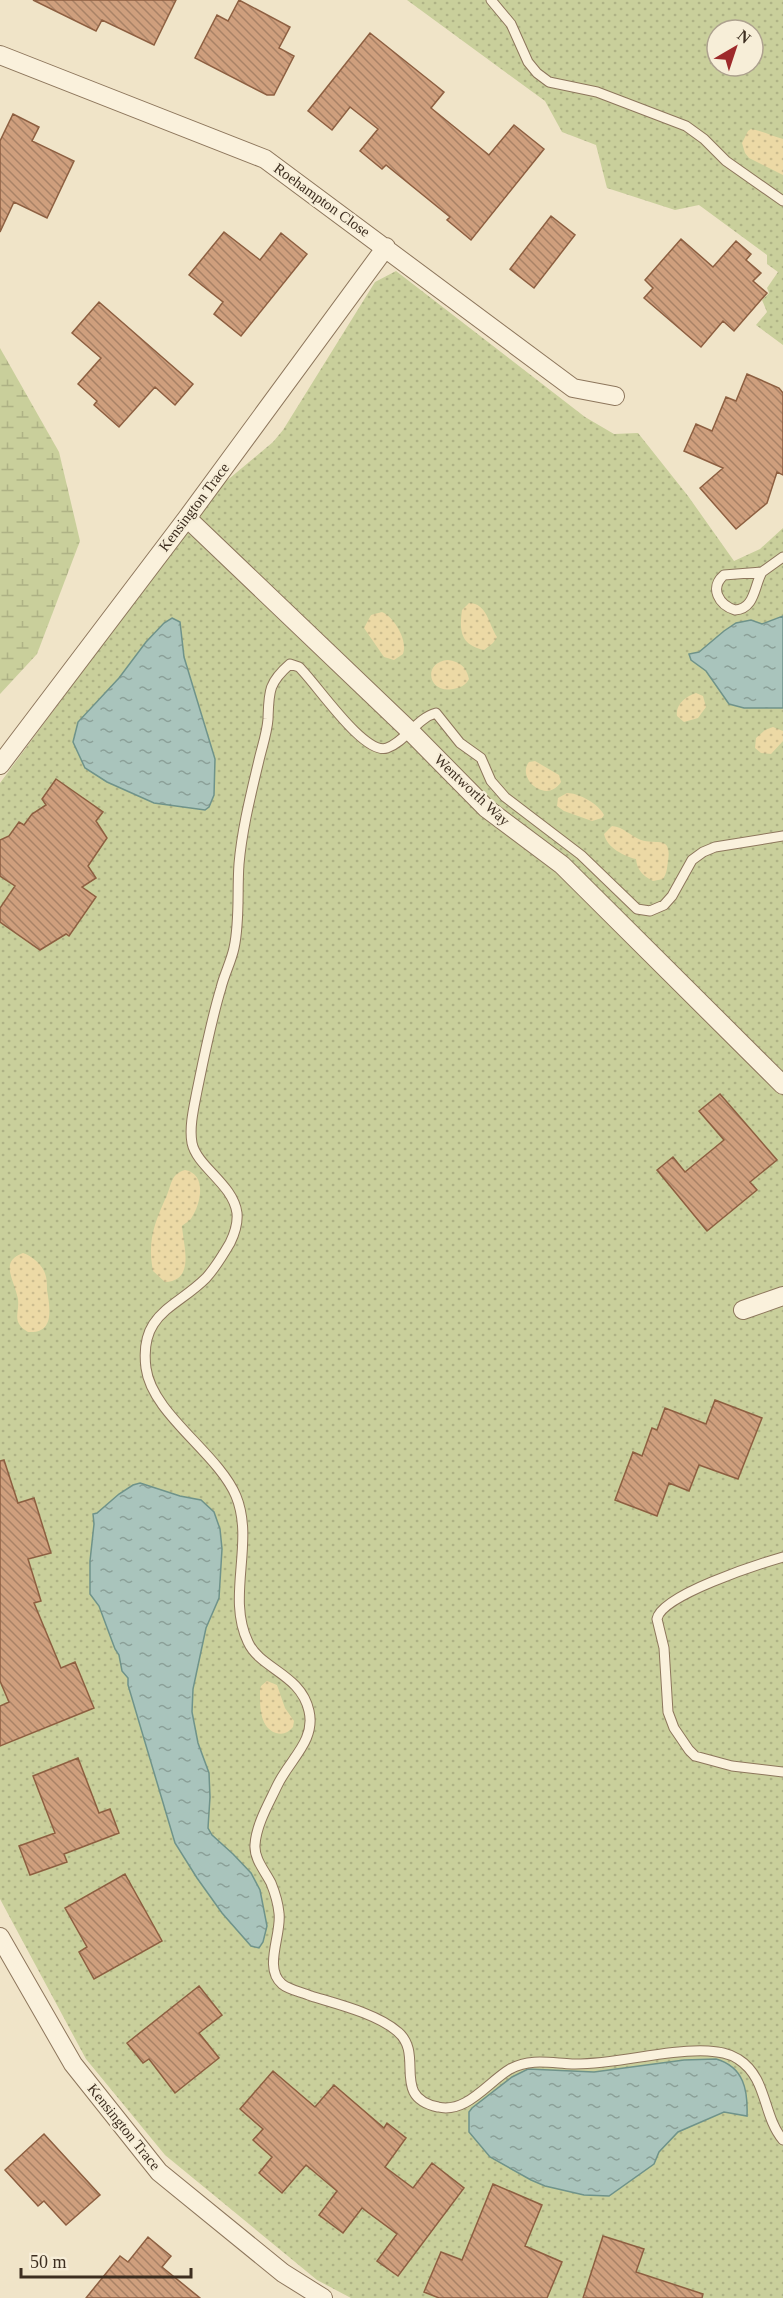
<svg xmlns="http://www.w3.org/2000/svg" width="783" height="2298" font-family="'Times New Roman',serif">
<defs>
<pattern id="grass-dots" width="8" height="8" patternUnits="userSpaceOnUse" patternTransform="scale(1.5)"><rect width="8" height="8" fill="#c9cf9b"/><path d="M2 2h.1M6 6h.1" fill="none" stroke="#aeb285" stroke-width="1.8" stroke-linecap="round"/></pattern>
<pattern id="wetland-marsh" width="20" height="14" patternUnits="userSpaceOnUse" patternTransform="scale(1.5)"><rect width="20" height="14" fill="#c9cf9b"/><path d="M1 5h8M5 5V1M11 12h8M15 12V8" fill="none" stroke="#aeb285"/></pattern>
<pattern id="sand-dots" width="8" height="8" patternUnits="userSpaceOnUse" patternTransform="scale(1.5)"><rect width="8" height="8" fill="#ecd9a5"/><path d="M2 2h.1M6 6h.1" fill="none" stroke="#cbbb8e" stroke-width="1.8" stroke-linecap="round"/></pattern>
<pattern id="water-ripples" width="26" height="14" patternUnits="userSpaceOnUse" patternTransform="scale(1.5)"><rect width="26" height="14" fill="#a9c4bc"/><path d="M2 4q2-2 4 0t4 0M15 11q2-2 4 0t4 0" fill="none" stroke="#8ba098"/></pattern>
<pattern id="building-back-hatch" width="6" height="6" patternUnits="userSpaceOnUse" patternTransform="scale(1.5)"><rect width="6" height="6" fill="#cf9f7d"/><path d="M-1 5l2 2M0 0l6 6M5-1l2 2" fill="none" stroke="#a98266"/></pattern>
</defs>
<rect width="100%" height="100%" fill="#f0e4c8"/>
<path fill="url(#grass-dots)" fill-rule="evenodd" d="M407,0h376v345l-27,-20 11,-13 -5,-12 7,-7 -2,-5 11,-16 -11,-8v-9l-68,-50 -24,5 -68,-22 -11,-43 -34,-13 -17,-31zM717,30h36v36h-36z
M396,271l189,146 29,17 24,-1 50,63 46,65 26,-12 23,-21v1770h-432l-34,-18 -152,-125 -79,-96 -86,-160v-1116l218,-295 55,-46 10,-12 92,-148z"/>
<path fill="url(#wetland-marsh)" d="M0,348l59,104 21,89 -43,113 -37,40z"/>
<path fill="url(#sand-dots)" d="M751,129c12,2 20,7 32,10v36l-34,-17 -4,-5 -3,-10 6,-12z
M469,603c18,0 20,22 28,34l-4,6 -9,7c-23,-5 -25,-18 -22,-40z
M382,612c13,6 26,29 21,42l-9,6 -10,-3 -20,-29 7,-13z
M448,660c12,2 18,6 21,19 -3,6 -9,9 -16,10 -25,5 -31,-27 -5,-29z
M696,693l7,3 3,11 -8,11 -14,4 -7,-6c-2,-11 9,-20 19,-23z
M773,727l10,4v10l-12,13 -10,-1 -6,-5 1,-10 9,-8z
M535,761l24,14 2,7c-15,23 -45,-4 -32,-20z
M567,793c12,0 32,11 37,22l-2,3 -10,3 -28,-10 -7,-5 1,-8z
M612,826c12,1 18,10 29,14 16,5 31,-5 27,21 -1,7 -1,12 -5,18l-10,2c-10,-5 -16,-11 -17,-22 -12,-3 -29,-11 -32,-25z
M185,1170c22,4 16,33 7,47 -2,4 -7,6 -10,9 1,18 14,55 -17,56l-12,-11c-6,-31 2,-49 14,-76 5,-12 4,-21 18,-25z
M23,1253c9,3 17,10 21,18 3,6 3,13 3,19 3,18 8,44 -19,42 -19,-11 -6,-21 -11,-37 -4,-17 -17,-34 6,-42z
M267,1681l10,4 8,23 9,13 -1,6c-5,6 -10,8 -17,6 -17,-6 -16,-28 -16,-43l1,-4z"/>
<path fill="url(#water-ripples)" stroke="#6f938a" stroke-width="1.5" d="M783,616v92h-39l-15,-4 -23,-33 -15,-11 -2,-6 10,-2 25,-21 12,-8 15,-3 11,4z
M172,618l8,4 4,35 31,102 -1,36 -5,12 -4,3 -51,-7 -47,-21 -22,-14 -12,-26 5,-20 41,-44 27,-36 18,-19z
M140,1483l40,13 21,4 13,12 6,17 2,20 -3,49 -13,30 -13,61 -1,23 6,31 11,30 1,24 -2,31 4,7 21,19 18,19 9,17 7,36 -4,16 -4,6 -8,-2 -29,-33 -25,-35 -22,-35 -47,-158v-7l-6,-7 -3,-16 -4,-6 -16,-43 -9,-12v-33l4,-37 -1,-10 4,-1 22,-19 14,-9z
M716,2059c28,8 32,31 31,57l-23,-4 -46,20 -19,20 -5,12 -45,32 -25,-1 -39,-9 -14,-6 -41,-23 -21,-25v-20l3,-4 40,-31 16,-8 66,3 90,-12z"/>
<path fill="url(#building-back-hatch)" stroke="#8d5f41" stroke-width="1.5" d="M33,0h143l-22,45 -52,-25 -6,11z
M239,0l51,27 -11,21 15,8 -20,39h-7l-72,-37 22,-43 11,6z
M370,33l74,59 -13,16 58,47 25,-30 30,24 -73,91 -24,-20 3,-3 -64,-52 -4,4 -22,-18 18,-22 -28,-22 -18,23 -24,-19z
M13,114l26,13 -7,14 42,20 -27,57 -33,-16 -14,30v-91z
M551,216l24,19 -41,53 -24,-19z
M224,232l36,28 21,-27 26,21 -66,82 -27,-22 9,-12 -34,-27z
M681,239l32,28 23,-26 15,13 -5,6 15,13 -8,8 14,12 -33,38 -11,-10 -22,26 -57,-49 9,-10 -8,-8z
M99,302l94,82 -18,21 -20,-18 -36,40 -25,-22 3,-4 -19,-17 23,-26 -29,-25z
M747,374l32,14 4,5v82l-6,-3 -10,31 -31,26 -36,-41 23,-20 -39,-17 12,-27 16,7 14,-34 10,4z
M56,779l47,33 -7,9 11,17 -19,28 8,12 -14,9 14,10 -27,39 -3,-2 -26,16 -40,-28v-14l15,-22 -15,-10v-36l9,-4 10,-14 5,3 8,-11 14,-9 -4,-6z
M720,1094l57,66 -27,22 7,8 -50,41 -50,-61 16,-13 12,15 39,-32 -25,-29z
M715,1400l47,18 -24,61 -39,-14 -10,26 -20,-8 -12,33 -42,-16 18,-48 9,4 10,-28 5,2 8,-22 41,16z
M4,1460l14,43 16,-5 17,55 -23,6 13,42 -7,2 27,65 14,-6 19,46 -94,38v-40l9,-4 -9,-21v-220z
M78,1758l21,55 11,-4 9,24 -55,21 3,8 -37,13 -11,-29 36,-13 -22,-57z
M125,1874l37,67 -68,38 -15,-27 8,-5 -22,-39z
M199,1986l23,29 -23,18 20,25 -44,35 -26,-34 -6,4 -16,-20z
M273,2071l42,36 19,-22 50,43 3,-5 19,15 -21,29 28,21 19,-25 32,25 -66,88 -21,-15 20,-27 -35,-26 -19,25 -24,-18 18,-24 -31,-26 -24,28 -23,-20 13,-16 -19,-17 10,-11 -23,-20z
M44,2134l56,61 -34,30 -22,-24 -6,5 -33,-36z
M493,2184l49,21 -17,41 37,16 -15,36h-108l-15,-6 17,-40 21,8z
M603,2236l41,13 -8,23 67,22 -1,4h-119z
M148,2237l23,19 -9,11 38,31h-114l34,-42 8,6z"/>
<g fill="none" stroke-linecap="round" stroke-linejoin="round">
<g stroke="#8d765c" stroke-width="11">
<path id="service" d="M491,0l20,24 17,38 9,11 12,9 48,10 89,34 18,13 22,22 57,40
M762,572c-8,14 -7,37 -27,38 -16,-5 -26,-22 -11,-35l38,-3 21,-15
M783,836l-68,11 -12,5 -11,8 -20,36 -8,9 -14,6 -13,-2 -56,-54 -76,-58 -14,-16 -10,-23 -21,-15 -24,-30c-19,5 -31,29 -49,35 -23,8 -71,-65 -88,-81l-9,-3c-22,19 -21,28 -22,55 -1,14 -6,28 -9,41 -8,34 -17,69 -20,104 -2,27 1,57 -5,84 -3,14 -10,27 -13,40 -10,33 -17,69 -24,103 -3,16 -8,36 -5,52 5,24 41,41 45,70 1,11 -2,20 -7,30 -7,12 -14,24 -24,35 -30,30 -67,35 -60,90 6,46 72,85 90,128 19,46 -10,101 12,146 12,27 53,32 61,69 7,30 -20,49 -32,75 -8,17 -21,39 -22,59 -1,14 10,26 16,38 4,10 7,19 8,30 3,21 -16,55 3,71 7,6 20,8 29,12 26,8 67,18 87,36 27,23 -8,65 40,75 28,7 50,-25 72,-38 21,-11 40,-6 62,-5 46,1 90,-15 136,-13 11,1 21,2 30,8 30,19 24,56 45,81
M783,1557c-24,7 -122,38 -126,62l7,29 4,64 6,16 15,22 6,6 37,10 51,6"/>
</g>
<g stroke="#8d765c" stroke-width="20">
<path id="minor" d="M0,55l265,104 308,229 42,8
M187,518l223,213 76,77 76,57 221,220
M0,765l187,-247 199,-271
M743,1310l40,-14
M0,1937l73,127 86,108 124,101 40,25"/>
</g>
<use href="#service" stroke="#faf1dc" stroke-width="9"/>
<use href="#minor" stroke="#faf1dc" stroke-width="18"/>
</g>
<g text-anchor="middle" stroke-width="4.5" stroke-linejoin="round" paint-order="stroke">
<g font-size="15" fill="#3d2e20" stroke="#f7eed8">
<text transform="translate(322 200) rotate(36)" y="5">Roehampton Close</text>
<text transform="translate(194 507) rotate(-53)" y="5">Kensington Trace</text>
<text transform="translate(472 790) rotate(43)" y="5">Wentworth Way</text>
<text transform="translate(124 2127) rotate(51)" y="5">Kensington Trace</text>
</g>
</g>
<g transform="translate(735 48) rotate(39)"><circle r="28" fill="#f7eed8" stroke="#ada18e" stroke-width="1.5"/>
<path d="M0-4.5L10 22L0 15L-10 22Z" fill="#9e2a2b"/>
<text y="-9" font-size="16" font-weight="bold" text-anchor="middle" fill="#3d2e20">N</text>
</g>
<path d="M21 2268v9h170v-9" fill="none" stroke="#3d2e20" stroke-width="3"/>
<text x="30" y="2268" font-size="18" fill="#3d2e20" stroke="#f7eed8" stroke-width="4.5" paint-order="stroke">50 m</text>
</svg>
